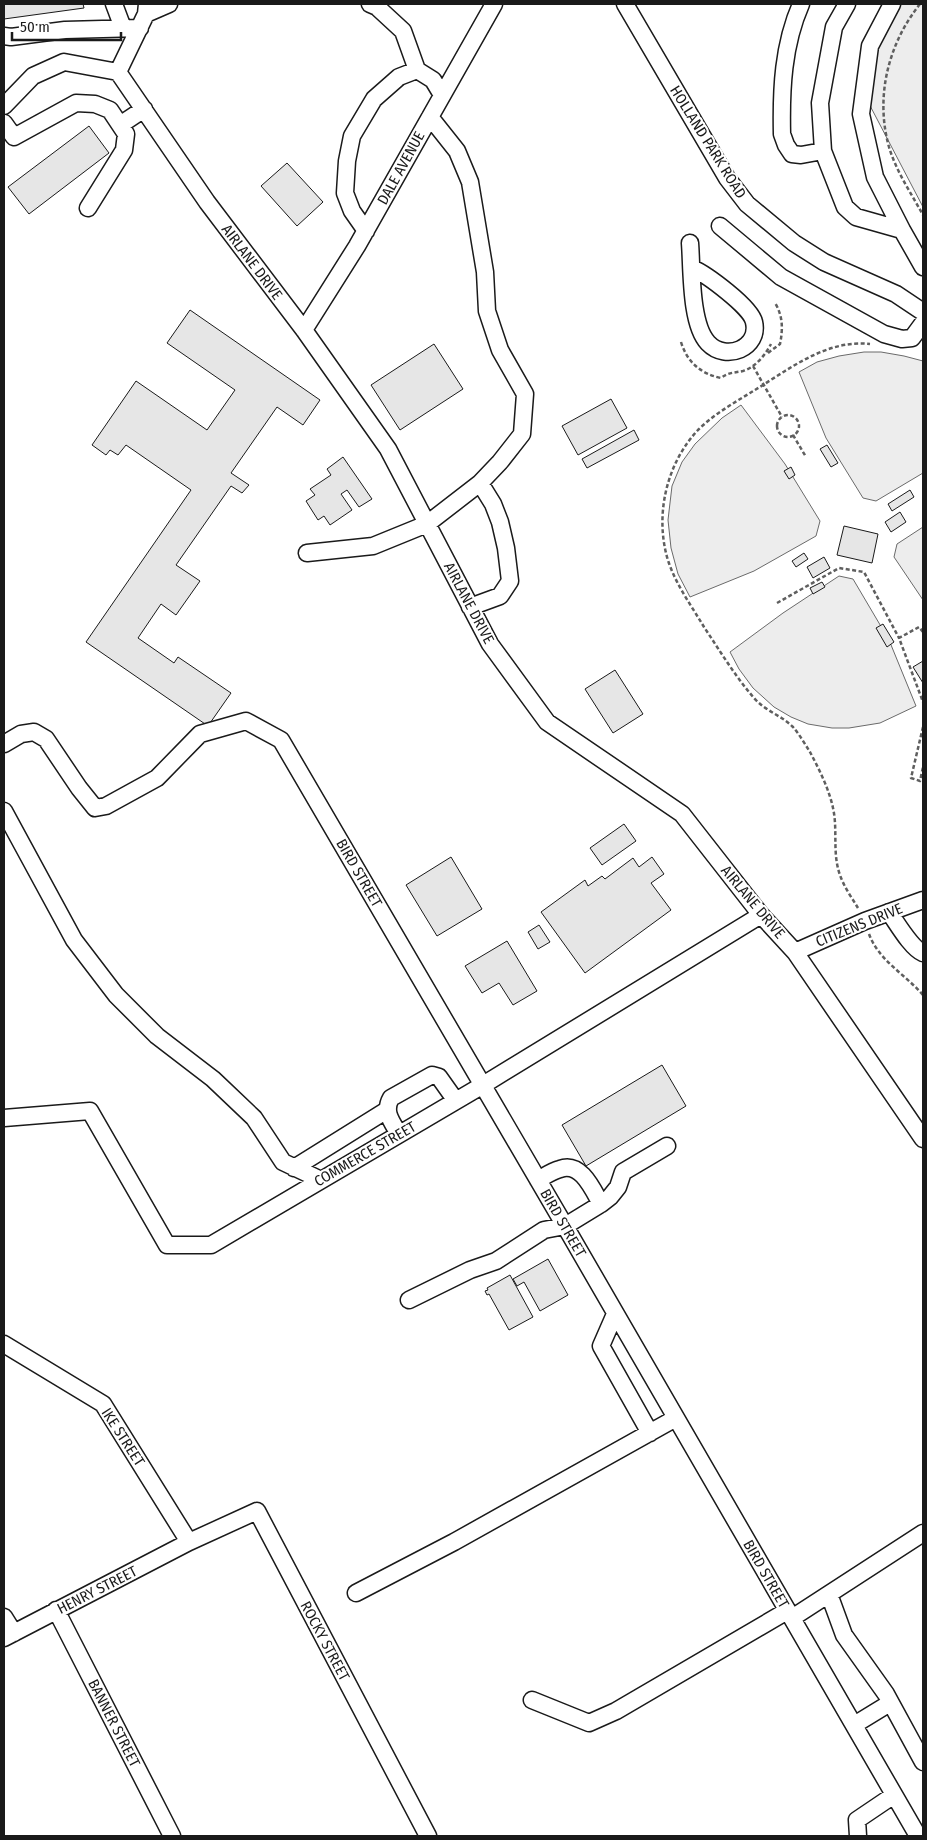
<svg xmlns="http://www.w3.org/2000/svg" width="927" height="1840" font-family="'Fira Sans Condensed',sans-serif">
<rect width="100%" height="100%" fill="#fff"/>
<path fill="#ededed" stroke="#6a6a6a" d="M896,4h27v203l-57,-109 6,-35z
M864,352h17l23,4 19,5v112l-47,28 -13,-3 -37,-60 -27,-66 18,-10 22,-6z
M741,405l44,59 35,57 -4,15 -62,35 -64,26 -12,-23 -7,-26 -3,-28 4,-34 10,-24 13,-18 27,-26z
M923,527v73l-29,-43 3,-13z
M839,576l14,3 36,61 27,66 -36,17 -31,5h-17l-24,-4 -17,-7 -17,-10 -21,-19 -14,-19 -9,-17 53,-39z"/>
<path fill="#e6e6e6" stroke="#1a1a1a" d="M4,4h79l1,4 -80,11z
M89,126l20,27 -80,61 -21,-27z
M287,163l36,39 -26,24 -36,-40z
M190,310l130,90 -17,25 -26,-18 -46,66 18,12 -7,8 -11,-7 -55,79 24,16 -24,34 -15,-11 -23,34 36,25 4,-6 53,36 -23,33 -122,-84 105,-152 -65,-45 -8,10 -8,-5 -4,5 -14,-10 44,-64 71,49 28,-40 -68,-47z
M434,344l29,45 -63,41 -29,-45z
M611,399l16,29 -49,27 -16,-29z
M634,430l5,10 -52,28 -5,-9z
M827,445l11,18 -7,4 -11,-18z
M343,457l29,42 -13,8 -12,-17 -6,4 11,16 -22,15 -6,-9 -6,4 -12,-19 9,-6 -5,-6 21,-14 -4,-6z
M791,467l4,8 -6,4 -5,-8z
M910,490l4,7 -22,14 -4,-7z
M900,512l6,10 -15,10 -6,-10z
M844,526l34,8 -6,29 -35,-8z
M804,553l4,6 -12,8 -4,-6z
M824,557l6,11 -17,10 -6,-11z
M822,582l3,5 -12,7 -3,-6z
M883,624l11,18 -7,5 -11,-19z
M923,661v22l-10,-16z
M615,670l28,44 -30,19 -28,-44z
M624,824l12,17 -34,24 -12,-17z
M451,857l31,52 -45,27 -31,-51z
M652,857l12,17 -13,9 20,27 -86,63 -44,-61 44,-32 3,6 14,-10 3,3 28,-21 6,9z
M539,925l11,17 -12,7 -10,-17z
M507,941l30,50 -24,14 -14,-22 -17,10 -17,-27z
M662,1065l24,41 -100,60 -24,-41z
M548,1259l20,36 -28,16 -16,-29 -7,4 -4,-7z
M510,1275l23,42 -24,13 -20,-36 -2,1 -2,-4 3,-1 -1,-2z"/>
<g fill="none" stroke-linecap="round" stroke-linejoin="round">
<g stroke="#1a1a1a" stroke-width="19">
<path id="minor" d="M114,4l9,24
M370,4l7,3 26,24 14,39
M625,4l102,174 20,26 47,39 30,19 72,32 27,18
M801,4c-18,41 -20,85 -19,130l4,11 6,9 9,1 22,-4
M847,4l-13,23 -14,76 3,48 22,56 11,10 46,13
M892,4l-22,42 -9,68 14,63 27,53 21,37
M146,14l23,-10
M4,36l7,1 54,-7 75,-2
M118,72l89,130 97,128 84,119 102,195 57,78 135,92 79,101 34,37 128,187
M118,72l28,-58 1,-10
M4,106l29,-30 31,-14 54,10
M4,123l10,14 62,-34 19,1 15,6 16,24 -2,16 -36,58
M120,125l24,-16
M720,226l61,51 103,57 18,5 10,-1 11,-15
M366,231l-14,-20 -7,-18 2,-32 5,-25 22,-37 25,-22 18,-7 16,10 9,15
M690,243c2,25 0,81 18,100 18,19 52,5 46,-21 -3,-15 -48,-48 -62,-54
M304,330l53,-84 137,-242
M307,553l66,-7 54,-22 53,-41 20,-21 22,-28 3,-40 -25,-44 -13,-39 -2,-39 -15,-90 -13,-31 -27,-34
M470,607l30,-11 10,-15 -4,-33 -6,-26 -7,-18 -13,-21
M4,744l17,-10 13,-2 12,7 33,49 16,20 11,-2 51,-28 43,-44 46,-13 35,19 284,486 353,610
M4,811l70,129 42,55 41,41 56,43 41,39 29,44 38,18
M889,912c8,11 22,36 34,41
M795,952l70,-31 58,-21
M4,1118l86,-7 77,134h44l272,-160 278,-170
M399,1134c-7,-12 -16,-22 -8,-36l41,-23 7,2 17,24
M294,1168l93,-58
M538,1180c7,-4 14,-9 22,-11 21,-8 33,21 41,35
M409,1300l61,-30 26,-9 48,-31 21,-4 36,-22 9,-7 8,-10 5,-15 44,-26
M615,1314l-14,32 49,87
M4,1344l99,60 86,138
M356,1593l98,-51 222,-124
M829,1594l15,41 42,59 37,68
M56,1610l116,226
M4,1617l10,16
M792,1618l131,-85
M4,1638l185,-96 68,-31 171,325
M532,1700l57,23 27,-12 171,-100
M854,1725l36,-22
M858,1836l-1,-16 37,-25"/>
</g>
<path stroke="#5f5f5f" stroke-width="2.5" stroke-dasharray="4 2.5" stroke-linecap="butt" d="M920,4c-32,40 -45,93 -31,143 7,24 22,46 34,68
M681,342c6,20 20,32 40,36 8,-6 13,-5 22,-7 13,-4 22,-16 28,-27
M768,353l12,-9c3,-15 3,-28 -5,-41
M753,366l29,51
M777 426a11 11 0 1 1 22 0a11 11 0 1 1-22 0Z
M793,435l13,22
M777,603l62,-35 25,4 35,66
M923,632l-4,-5 -20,11 24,64
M923,727l-12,51 9,3 3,-14
M858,908c-6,-10 -14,-21 -18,-33 -8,-22 -2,-45 -7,-67 -4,-19 -14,-39 -23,-56 -5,-8 -11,-18 -17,-25 -12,-12 -28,-16 -39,-29 -19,-22 -34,-47 -50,-71 -13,-22 -30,-45 -37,-70 -12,-44 0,-94 31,-127 15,-15 34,-26 52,-37 37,-22 75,-54 120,-49
M869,934c10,27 36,40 54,61"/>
<use href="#minor" stroke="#fff" stroke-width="16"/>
</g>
<g text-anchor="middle" stroke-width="4" stroke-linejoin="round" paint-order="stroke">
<g font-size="15" fill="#1a1a1a" stroke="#fff">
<text transform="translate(708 142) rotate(58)" y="5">HOLLAND PARK ROAD</text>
<text transform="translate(401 168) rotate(-61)" y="5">DALE AVENUE</text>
<text transform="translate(252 262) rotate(53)" y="5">AIRLANE DRIVE</text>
<text transform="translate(469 603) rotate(62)" y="5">AIRLANE DRIVE</text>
<text transform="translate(359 873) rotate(60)" y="5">BIRD STREET</text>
<text transform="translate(753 902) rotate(50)" y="5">AIRLANE DRIVE</text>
<text transform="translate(859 925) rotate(-22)" y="5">CITIZENS DRIVE</text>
<text transform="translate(365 1154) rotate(-30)" y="5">COMMERCE STREET</text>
<text transform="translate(563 1223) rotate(60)" y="5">BIRD STREET</text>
<text transform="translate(123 1437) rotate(57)" y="5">IKE STREET</text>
<text transform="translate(766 1574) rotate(60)" y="5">BIRD STREET</text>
<text transform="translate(97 1590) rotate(-27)" y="5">HENRY STREET</text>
<text transform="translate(325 1641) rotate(62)" y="5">ROCKY STREET</text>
<text transform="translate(114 1723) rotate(63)" y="5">BANNER STREET</text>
</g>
</g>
<rect width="927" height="1840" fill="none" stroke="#1a1a1a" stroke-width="10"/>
<path d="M12 32v8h109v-8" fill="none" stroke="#1a1a1a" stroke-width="2.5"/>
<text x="20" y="32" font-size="15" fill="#1a1a1a" stroke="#ffffff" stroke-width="4" paint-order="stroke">50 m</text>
</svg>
